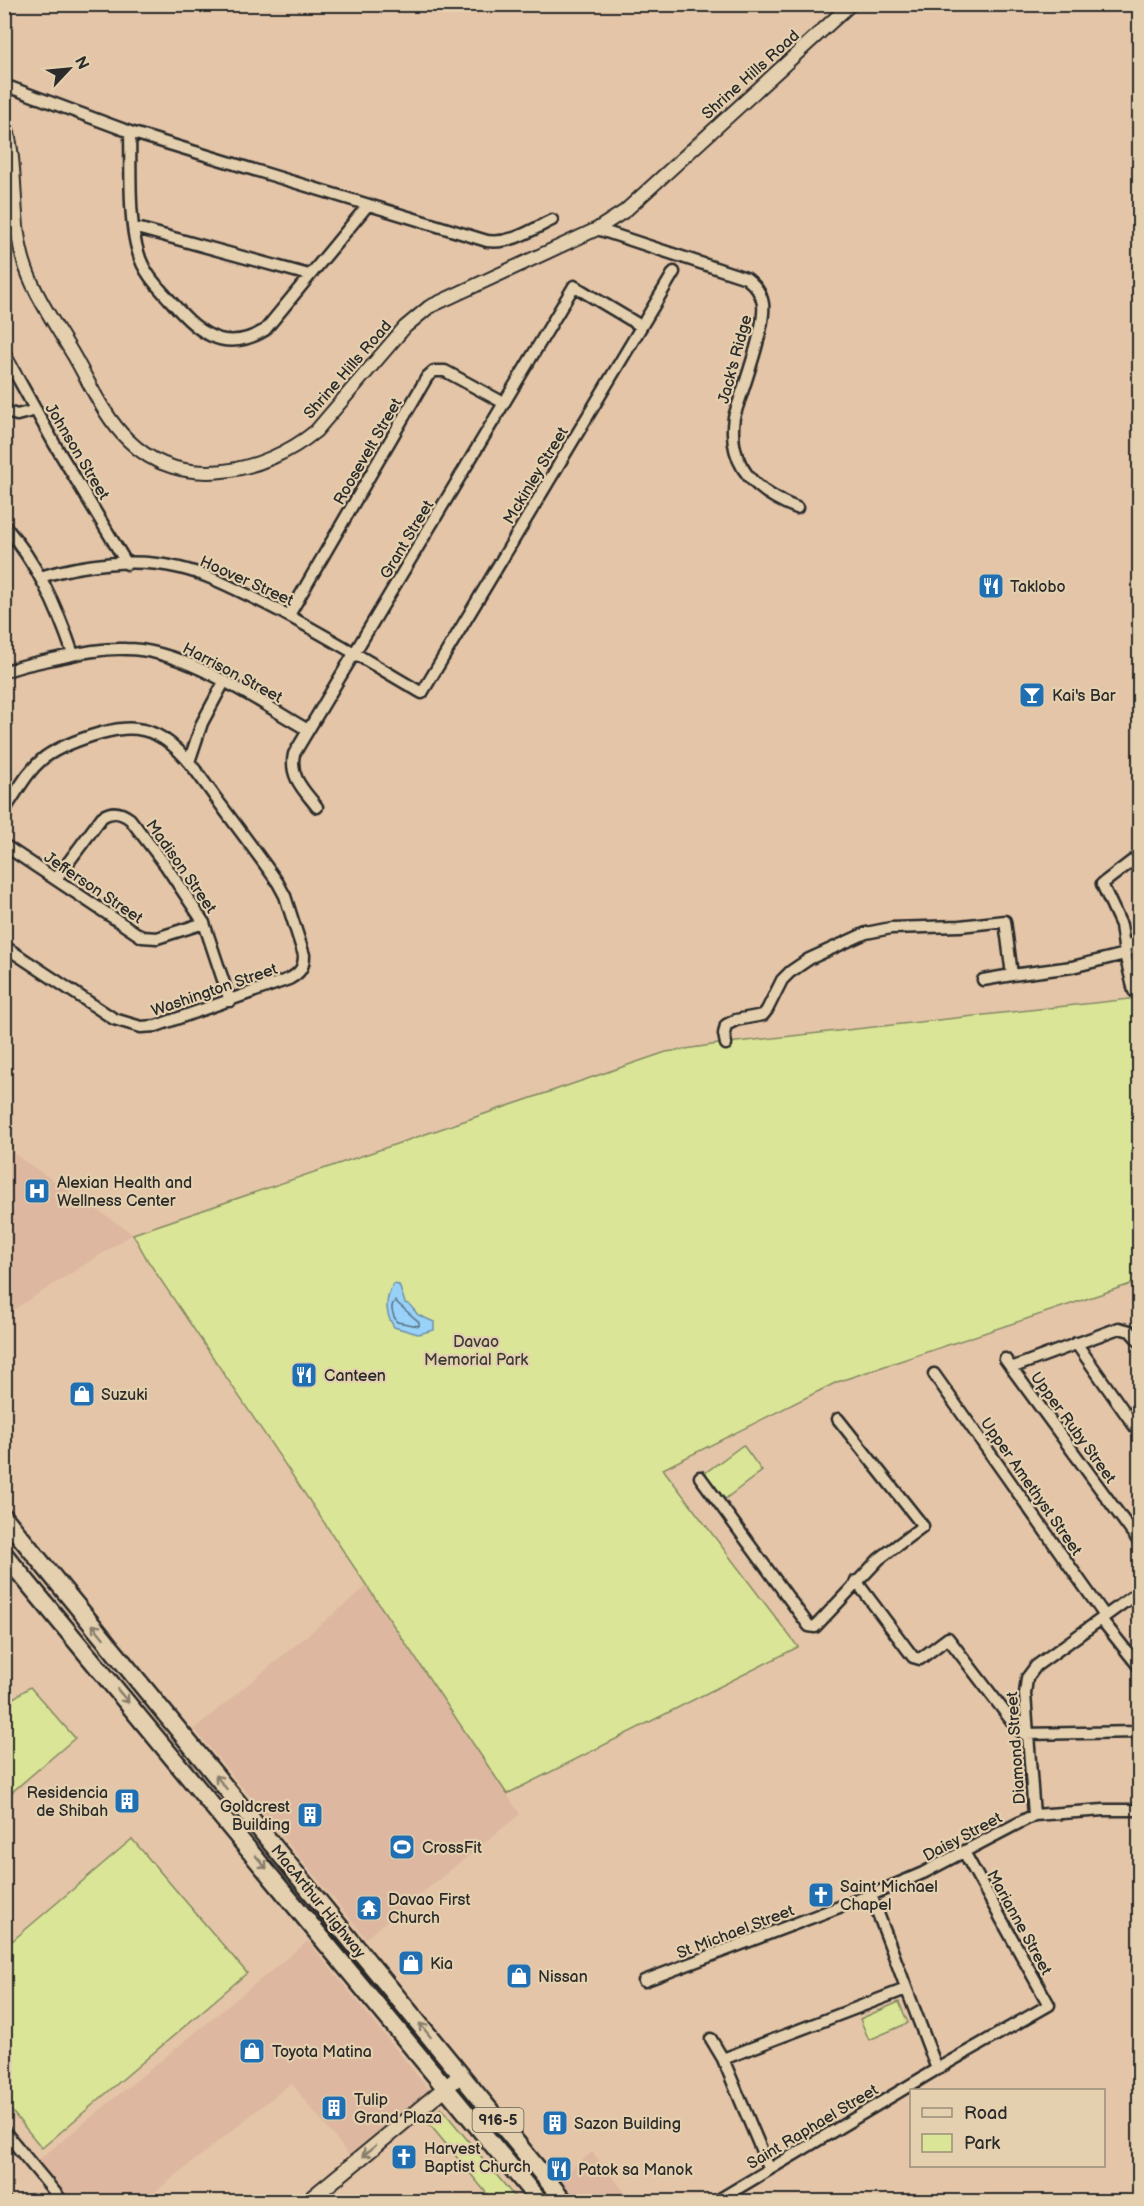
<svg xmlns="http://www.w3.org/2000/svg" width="1144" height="2206" font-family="'Balsamiq Sans',sans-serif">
<rect width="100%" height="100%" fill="#e4c5a8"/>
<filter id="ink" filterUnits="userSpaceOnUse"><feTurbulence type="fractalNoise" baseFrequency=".0167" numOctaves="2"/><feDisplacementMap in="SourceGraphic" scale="12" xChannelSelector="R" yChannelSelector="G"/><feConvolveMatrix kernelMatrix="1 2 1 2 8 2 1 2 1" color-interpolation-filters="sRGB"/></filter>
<g filter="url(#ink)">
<path fill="#ddb79f" d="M5,1148l128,86 -128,81z
M367,1586l153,228 -154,124 -172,-209z
M308,1941l121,149 -80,65 -58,-72 -147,118h-76l-32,-39z
M592,2152l40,49h-56l-17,-21z"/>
<path fill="#dae597" stroke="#828861" stroke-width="1.5" d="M1139,998v297l-8,-11 -294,98 -174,87 135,178 -291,147 -359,-533 -15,-27 533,-182 52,-8z
M743,1445l19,26 -37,28 -20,-26z
M30,1687l45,51 -70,60v-94z
M132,1839l115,134 -205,175 -37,-45v-156z
M899,2002l9,21 -39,17 -9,-21z
M441,2108l77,93h-25l-67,-81z"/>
<path fill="#99d2f9" stroke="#6d8fa7" stroke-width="1.5" d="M394,1284l5,1 6,18 5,2 8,10 16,7v8l-16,4 -24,-7c-10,-15 -9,-29 0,-43z"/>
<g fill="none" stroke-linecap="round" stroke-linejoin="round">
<path stroke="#576e7d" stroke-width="1.5" d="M395,1301l24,21v4l-22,-4c-4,-6 -8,-16 -2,-21z"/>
<g stroke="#2b2b2b" stroke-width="15">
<path id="minor" d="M4,85l126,47 357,109c25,3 44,-11 65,-21
M130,132c1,35 -2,88 8,120 5,19 17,32 30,46 28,32 54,58 97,32l102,-124
M133,227l176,48
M597,229l149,49c9,7 15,14 17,26 3,23 -21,87 -29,113 -7,48 21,75 63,91
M4,353l51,92 72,119
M4,411l13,4 19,-5
M4,525c33,38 53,82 69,129
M40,577c42,-13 96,-20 140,-9 26,6 51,19 76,31 57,28 111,62 166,94l252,-421
M289,615l138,-238 7,-6h11l59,32
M4,672c17,-7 36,-10 54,-14 22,-5 45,-10 68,-9 59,0 131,52 182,81
M189,762l13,-39 22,-41
M317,807c-13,-17 -28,-30 -23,-53l280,-468 67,40
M4,811c30,-46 32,-57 87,-75 22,-7 44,-12 66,-1 28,14 46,47 64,70 19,26 39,52 57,78l7,13 19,59c0,13 -4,18 -15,24l-133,47 -15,1 -27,-8 -110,-73
M4,845l138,92 15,1 47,-15
M56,879l46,-62c10,-7 19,-5 28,2l36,47 38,57 26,78
M1124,946l16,-5
M983,980l29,-5
M1134,991l-9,-37 -4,-29 -19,-41 38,-29
M726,1044l-2,-10 2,-9 10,-5 27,-5 4,-5 15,-30 8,-8 19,-13 57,-26 25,-5 69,-2 45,-5 7,54 60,-8 53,-13
M1076,1343l64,91
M1005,1359l135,184
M1011,1368l108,-40 11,3 10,11
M934,1374l171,242
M700,1477l109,149 6,1 64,-68 44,-33 -85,-107
M856,1581l57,76 7,2 28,-21 69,90 7,6 116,-2
M1101,1619l39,49
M1034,1815l-9,-121 2,-16 9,-12 104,-75
M871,1895l66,174
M644,1981l227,-86 52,-22 111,-58 70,-5h36
M711,2039l12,20 46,109
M723,2059l183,-70
M4,2131l59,71
M4,2200l2,2
M715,2202l222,-133 112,-64 -85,-153"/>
</g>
<g stroke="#2b2b2b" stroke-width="16">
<path id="tertiary" d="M4,119c16,48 5,101 22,149 10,29 32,61 48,88 16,28 31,62 54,84 53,53 136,33 188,-9l89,-104 24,-20 168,-78 28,-18 226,-207"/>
</g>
<g stroke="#2b2b2b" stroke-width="18">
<path id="secondary" d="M307,2202l154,-127"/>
</g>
<g stroke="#2b2b2b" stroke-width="21">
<path id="primary" d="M4,1517l561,685
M4,1554l536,648"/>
</g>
<use href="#minor" stroke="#e4d0ae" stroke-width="10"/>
<use href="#tertiary" stroke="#e4d0ae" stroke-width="12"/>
<use href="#secondary" stroke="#e4d0ae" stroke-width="14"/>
<use href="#primary" stroke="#e4d0ae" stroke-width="16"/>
</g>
<defs><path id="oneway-shaft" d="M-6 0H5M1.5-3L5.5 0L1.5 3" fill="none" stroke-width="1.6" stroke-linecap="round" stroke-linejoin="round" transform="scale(1.5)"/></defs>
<g stroke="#887e6c">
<use href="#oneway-shaft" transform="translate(98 1631) rotate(-129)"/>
<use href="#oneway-shaft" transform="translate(123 1696) rotate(50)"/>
<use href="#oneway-shaft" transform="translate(221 1782) rotate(-129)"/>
<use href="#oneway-shaft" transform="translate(261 1862) rotate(50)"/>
<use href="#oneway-shaft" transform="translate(425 2030) rotate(-129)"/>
<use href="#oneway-shaft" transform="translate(369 2151) rotate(141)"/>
</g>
</g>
<defs>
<g id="restaurant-square" transform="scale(1.35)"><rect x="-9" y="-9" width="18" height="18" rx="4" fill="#1f6fb2" stroke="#e4d0ae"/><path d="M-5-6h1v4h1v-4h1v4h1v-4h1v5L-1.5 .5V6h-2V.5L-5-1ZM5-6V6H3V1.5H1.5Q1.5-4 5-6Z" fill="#fff"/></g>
<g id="bar-square" transform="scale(1.35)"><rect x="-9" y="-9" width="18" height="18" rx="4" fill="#1f6fb2" stroke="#e4d0ae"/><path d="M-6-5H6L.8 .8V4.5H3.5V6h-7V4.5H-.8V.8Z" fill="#fff"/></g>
<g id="hospital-square" transform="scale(1.35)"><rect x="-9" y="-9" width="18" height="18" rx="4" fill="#1f6fb2" stroke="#e4d0ae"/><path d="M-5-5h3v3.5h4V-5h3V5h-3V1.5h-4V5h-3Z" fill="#fff"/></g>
<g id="shop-square" transform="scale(1.35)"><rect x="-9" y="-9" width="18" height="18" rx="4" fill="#1f6fb2" stroke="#e4d0ae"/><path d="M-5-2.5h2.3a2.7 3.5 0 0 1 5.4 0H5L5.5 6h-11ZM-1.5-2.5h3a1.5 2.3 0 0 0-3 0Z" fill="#fff"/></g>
<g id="building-square" transform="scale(1.35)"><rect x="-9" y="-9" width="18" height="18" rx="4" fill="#1f6fb2" stroke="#e4d0ae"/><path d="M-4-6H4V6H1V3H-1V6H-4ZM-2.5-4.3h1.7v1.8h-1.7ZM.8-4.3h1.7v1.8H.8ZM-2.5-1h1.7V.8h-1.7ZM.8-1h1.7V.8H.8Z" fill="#fff"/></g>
<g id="stadium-square" transform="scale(1.35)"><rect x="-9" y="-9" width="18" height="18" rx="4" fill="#1f6fb2" stroke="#e4d0ae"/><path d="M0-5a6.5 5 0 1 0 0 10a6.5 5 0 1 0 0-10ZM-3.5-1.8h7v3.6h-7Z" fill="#fff"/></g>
<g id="church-square" transform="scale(1.35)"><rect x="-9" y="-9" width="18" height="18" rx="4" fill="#1f6fb2" stroke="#e4d0ae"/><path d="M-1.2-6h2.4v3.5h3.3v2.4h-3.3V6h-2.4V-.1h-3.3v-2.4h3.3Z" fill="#fff"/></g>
<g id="temple-square" transform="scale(1.35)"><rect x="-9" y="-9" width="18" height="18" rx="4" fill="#1f6fb2" stroke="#e4d0ae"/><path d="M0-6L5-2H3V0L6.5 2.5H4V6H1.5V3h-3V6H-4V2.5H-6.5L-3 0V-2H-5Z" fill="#fff"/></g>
</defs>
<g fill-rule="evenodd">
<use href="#restaurant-square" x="991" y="586"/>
<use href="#bar-square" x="1032" y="695"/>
<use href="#hospital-square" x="37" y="1191"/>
<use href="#restaurant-square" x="304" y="1375"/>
<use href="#shop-square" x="82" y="1394"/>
<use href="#building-square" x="127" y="1801"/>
<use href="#building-square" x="310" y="1815"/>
<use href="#stadium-square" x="402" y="1847"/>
<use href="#church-square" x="821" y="1895"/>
<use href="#temple-square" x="369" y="1908"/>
<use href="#shop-square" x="411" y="1963"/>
<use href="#shop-square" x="519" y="1976"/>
<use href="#shop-square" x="252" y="2051"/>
<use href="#building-square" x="334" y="2108"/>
<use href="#building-square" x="555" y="2123"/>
<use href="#church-square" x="404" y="2157"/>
<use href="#restaurant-square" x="559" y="2169"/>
</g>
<g text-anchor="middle" stroke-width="4.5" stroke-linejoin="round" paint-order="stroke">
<rect fill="#e4d0ae" stroke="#625c52" stroke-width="1.5" x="472.5" y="2108" width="51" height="24" rx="4.5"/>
<g font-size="15" font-weight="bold" fill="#2b2b2b">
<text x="498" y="2125">916-5</text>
</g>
<g font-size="16" fill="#2b2b2b" stroke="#e4d0ae">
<text transform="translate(750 74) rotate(-42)" y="6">Shrine Hills Road</text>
<text transform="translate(734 359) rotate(-75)" y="6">Jack's Ridge</text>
<text transform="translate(347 369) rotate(-49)" y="6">Shrine Hills Road</text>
<text transform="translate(78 451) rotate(59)" y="6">Johnson Street</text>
<text transform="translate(367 451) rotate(-60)" y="6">Roosevelt Street</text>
<text transform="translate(535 475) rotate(-59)" y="6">Mckinley Street</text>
<text transform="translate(406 539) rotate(-59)" y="6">Grant Street</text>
<text transform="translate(247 580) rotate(24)" y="6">Hoover Street</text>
<text transform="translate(233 672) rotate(28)" y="6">Harrison Street</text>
<text transform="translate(182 866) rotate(55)" y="6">Madison Street</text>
<text transform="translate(94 887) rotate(34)" y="6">Jefferson Street</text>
<text transform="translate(214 989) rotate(-19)" y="6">Washington Street</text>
<text transform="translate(1074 1427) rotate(54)" y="6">Upper Ruby Street</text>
<text transform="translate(1032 1486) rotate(55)" y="6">Upper Amethyst Street</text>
<text transform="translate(1015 1748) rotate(-94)" y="6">Diamond Street</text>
<text transform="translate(962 1836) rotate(-28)" y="6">Daisy Street</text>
<text transform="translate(319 1901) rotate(51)" y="6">MacArthur Highway</text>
<text transform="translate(1020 1922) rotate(61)" y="6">Marianne Street</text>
<text transform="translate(735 1931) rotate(-21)" y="6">St Michael Street</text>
<text transform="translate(812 2126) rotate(-31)" y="6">Saint Raphael Street</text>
</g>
<g font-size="16" fill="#2b2b2b" stroke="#e4d0ae" text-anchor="start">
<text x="1010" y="592">Taklobo</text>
<text x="1052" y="701">Kai's Bar</text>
<text x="57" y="1188">Alexian Health and<tspan x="57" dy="18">Wellness Center</tspan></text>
<text x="324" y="1381">Canteen</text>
<text x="101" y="1400">Suzuki</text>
<text x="108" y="1798" text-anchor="end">Residencia<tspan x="108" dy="18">de Shibah</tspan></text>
<text x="290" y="1812" text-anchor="end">Goldcrest<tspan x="290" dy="18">Building</tspan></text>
<text x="422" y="1853">CrossFit</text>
<text x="840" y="1892">Saint Michael<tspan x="840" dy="18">Chapel</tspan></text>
<text x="388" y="1905">Davao First<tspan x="388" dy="18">Church</tspan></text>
<text x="430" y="1969">Kia</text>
<text x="538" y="1982">Nissan</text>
<text x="272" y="2057">Toyota Matina</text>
<text x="354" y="2105">Tulip<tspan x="354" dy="18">Grand Plaza</tspan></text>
<text x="574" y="2129">Sazon Building</text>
<text x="424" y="2154">Harvest<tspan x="424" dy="18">Baptist Church</tspan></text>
<text x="578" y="2175">Patok sa Manok</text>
</g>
<g font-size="16" fill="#3c3e36" stroke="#e4d0ae">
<text x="476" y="1347">Davao<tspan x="476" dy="18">Memorial Park</tspan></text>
</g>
</g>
<rect width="1144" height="2206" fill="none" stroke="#e4d0ae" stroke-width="24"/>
<rect x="12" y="12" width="1120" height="2182" fill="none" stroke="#2b2b2b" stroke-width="2" filter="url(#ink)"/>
<rect x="910" y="2089" width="195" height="78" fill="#e4d0ae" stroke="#9a8e7a" stroke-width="1.5"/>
<rect x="922" y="2108" width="30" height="9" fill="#e4d0ae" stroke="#9a8e7a" stroke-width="1.5"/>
<text x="964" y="2119" font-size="18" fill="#2b2b2b">Road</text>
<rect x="922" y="2134" width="30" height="18" fill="#dae597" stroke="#9a8e7a" stroke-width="1.5"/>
<text x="964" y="2149" font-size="18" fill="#2b2b2b">Park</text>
<g transform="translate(69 69) rotate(64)" stroke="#e4d0ae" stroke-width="4.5" paint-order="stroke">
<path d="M0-4.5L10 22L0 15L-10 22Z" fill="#2b2b2b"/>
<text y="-9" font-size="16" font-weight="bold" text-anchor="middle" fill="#2b2b2b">N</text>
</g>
</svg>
